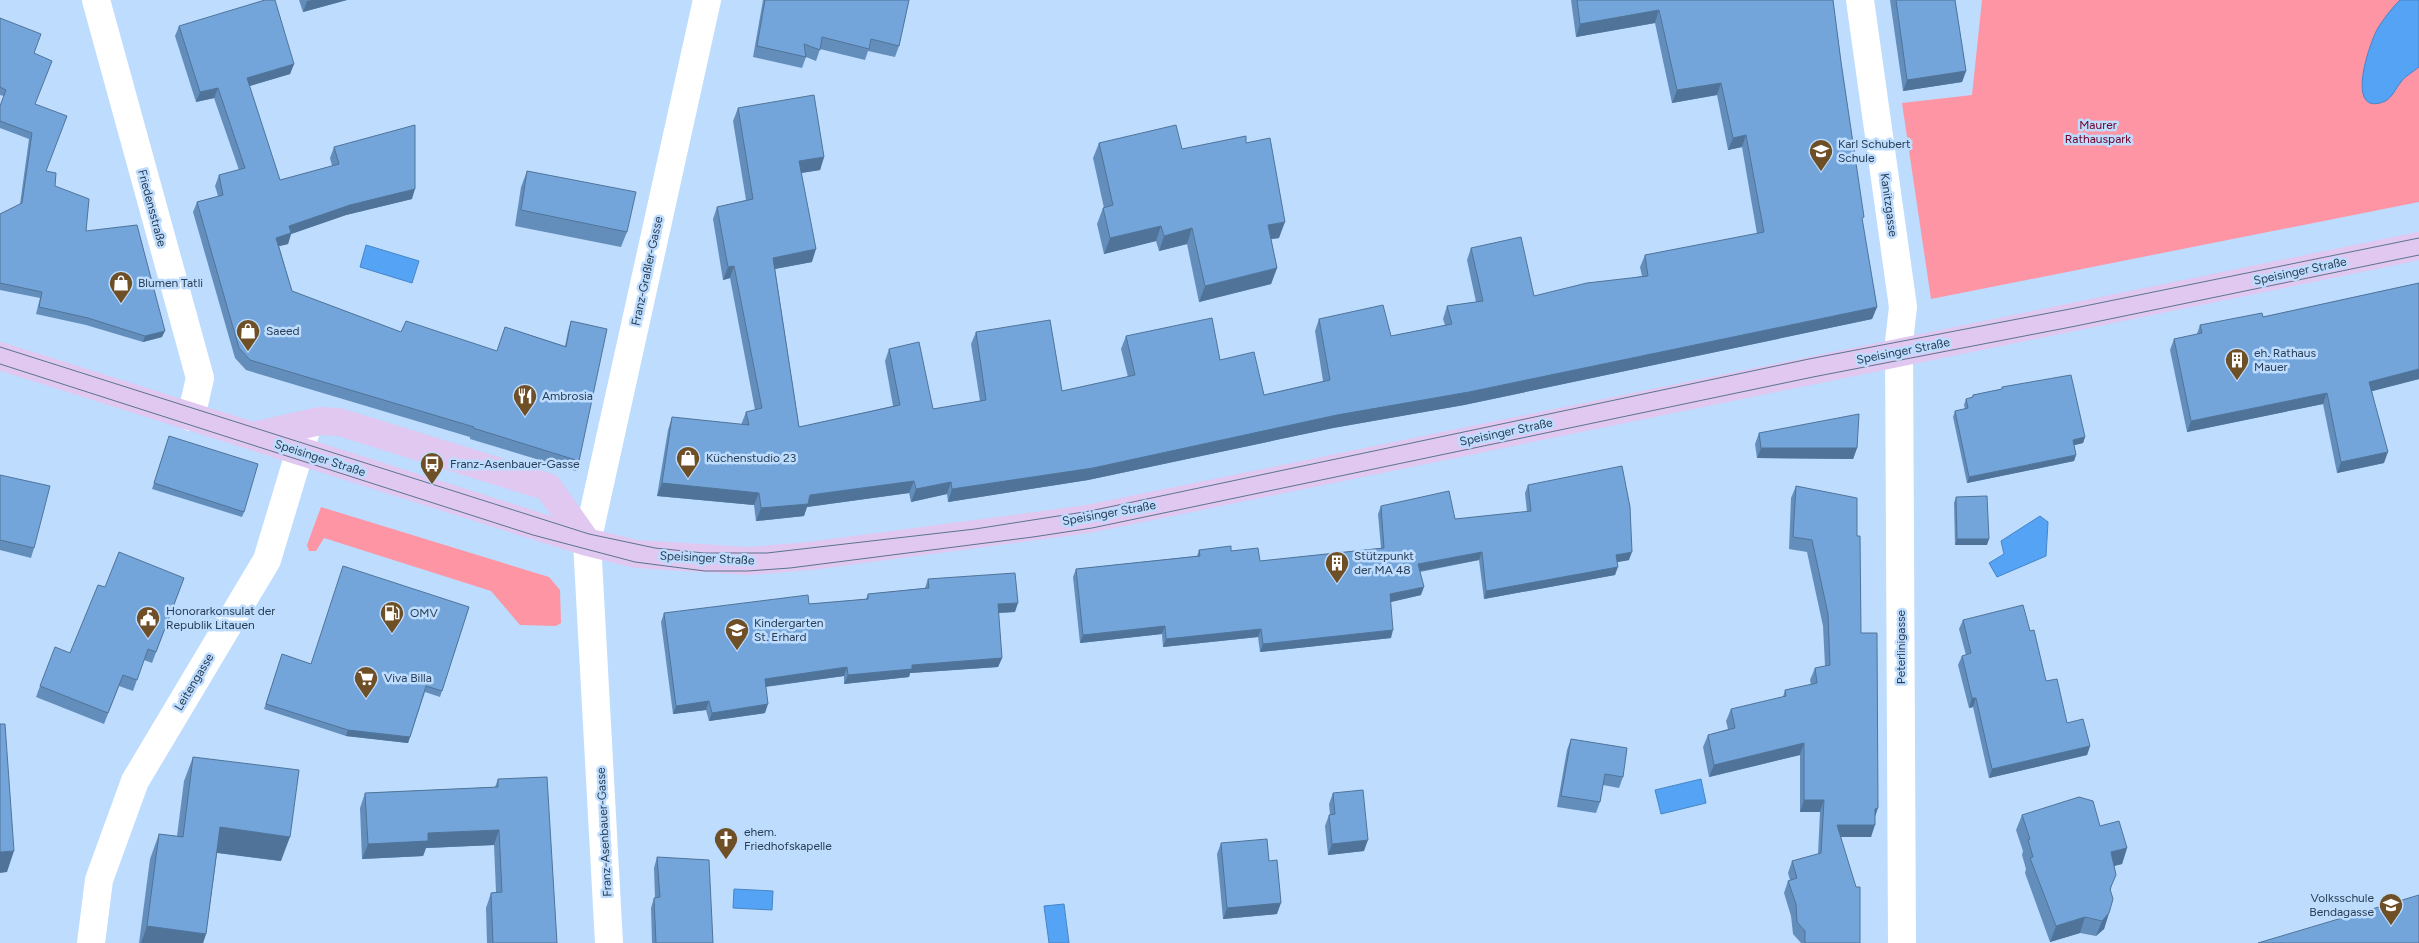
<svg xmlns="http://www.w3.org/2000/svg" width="2419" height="943" font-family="Figtree,sans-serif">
<rect width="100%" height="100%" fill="#bddcfe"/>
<path fill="#fe95a4" d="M1982,0h437v202l-488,97 -29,-196 70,-8z
M321,507l228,70 11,13 1,33 -5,3 -36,-1 -29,-34 -167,-53 -8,13h-7l-2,-6z"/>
<path fill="#54a3f5" stroke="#4785c5" d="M2400,0h19v67c-6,5 -14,9 -18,15 -6,7 -9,17 -18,20 -39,14 -13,-61 -5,-74 6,-10 14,-20 22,-28z
M366,245l53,16 -7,22 -52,-16z
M2040,516l8,6 -2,34 -49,21 -8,-14 15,-9 -3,-13z
M1701,779l5,24 -45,11 -6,-24z
M734,889l39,2 -1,19 -39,-2z
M1064,904l5,39h-20l-5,-37z"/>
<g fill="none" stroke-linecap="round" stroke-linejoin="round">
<path stroke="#fff" stroke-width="28" d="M96,0l104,378 -9,39
M1860,0l43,307 -4,35 3,601
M91,943l8,-63 36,-99 132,-221 40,-133
M609,943l-22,-401 120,-542"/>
<path stroke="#e0c8f0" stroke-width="28" d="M0,356l587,186 49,12 112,7 62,-5 278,-37 1331,-273
M253,436l67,-15 19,1 209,65 39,55"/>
<path stroke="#5b748e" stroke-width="1" d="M0,347l589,187 66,14 49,5h63l208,-24 115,-18 719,-152 261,-50 349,-71
M0,364l533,171 102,27 70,9h43l42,-3 243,-31 59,-9 721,-151 263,-51 343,-71"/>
</g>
<path fill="#638ebc" d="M299,0h48l-44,12z
M763,0h146l-10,46 -4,11 -27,-6 -3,9 -45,-11 -4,12 -10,-4 -4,11 -49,-11z
M1571,0h262l29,223 15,84 -5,12 -408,86 -131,23 -245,52 -140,22 -1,-8 -36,8 -2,-9 -102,14 -3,9 -48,5 -2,-16 -97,-9 11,-66 4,-13 69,8 5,-13 9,-2 -25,-132 -7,2 -10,-61 4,-12 29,-7 -13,-79 5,-13 86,49 -4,13 -19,3 11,89 -37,7 24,158 94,-21 -8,-45 4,-12 44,60 47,-8 -9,-57 5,-12 86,59 66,-14 -7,-28 5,-13 94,24 44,35 59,-14 -8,-50 4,-12 72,17 54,-11 -2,-6 4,-13 29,-4 -9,-42 4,-12 63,48 108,-20 -2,-9 5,-12 112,-21 -15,-87 -14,3 -11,-55 -45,8 -17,-80 -79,14z
M1890,0h65l11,71 -4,11 -59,9z
M0,18l34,35 1,51 11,67 9,15 31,45 76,106 -19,5 -57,-17 -50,-11 4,-16 -40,-8v-76l20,-10 9,-65 -29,-11v-22l4,-10 -4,-1z
M179,26l115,38 -4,10 -41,12 31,94 52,-14 -2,-8 4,-11 78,52 -66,16 -55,19 -3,10 -9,2 13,45 109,41 96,19 8,-24 60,19 3,-15 3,-10 8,140 -3,10 -106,-32v-2l-224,-67 -11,-12 -42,-146 4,-10 21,-6 -3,-10 4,-11 20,-5 -25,-72 -18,4 -21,-66z
M1099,143l83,6 64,-6 33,95 -8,1 6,29 -6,16 -72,18 -12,-58 -28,7 -3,-10 -52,13 -7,-30 6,-16h1l-11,-50z
M527,171l100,61 -6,15 -106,-21 6,-39z
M2419,283v96l-47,12 12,72 -47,10 -14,-69 -136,28 -17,-82 4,-11 23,-5 3,-9 63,-8z
M2002,387l83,50 -2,6 -9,2 2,10 -2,6 -107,22 -14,-66 2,-6 10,-2 -1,-4 2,-6 6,-1 1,-3 29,-6z
M1759,433l98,15 -4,11 -96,-1 -2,-14z
M169,436l75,76 -2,5 -90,-28z
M0,475l34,73 -3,10 -31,-8z
M1528,485l101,75 -12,2 -2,13 -131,24 -5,-39 -59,12 1,23 -31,7 1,36 -131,14 -2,-15 -95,10 -1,-13 -82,9 -7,-66 3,-8 121,-13 2,-6 32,1 29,10 121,-13 -3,-34 3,-8 74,13 72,-7 -2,-19z
M1796,486l61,50 4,97 14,185 -4,19h-30l19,106h-59l-8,-9 -2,-18 -7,-23 4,-12 2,-1 -2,-7 4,-12 26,-7 2,-42h-20v-57l-91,22 -6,-30 5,-12 20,-6 -2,-8 5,-12 52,-12 2,-7 26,-5 -1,-5 5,-12 10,-2 -2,-40 -16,-74 -18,-3 2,-51z
M1956,497l31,48h-32l-1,-42z
M184,578l-32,85 -8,-3 -11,31 -14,-5 -15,38 -68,-27 4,-11 30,-33 35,-66z
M928,579l87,33 -17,1 4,45 -4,9 -88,6 -1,4 -65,7v-8l-78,11 -1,26 -56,8 -3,-11 -33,4 -12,-92 3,-9 145,-9 57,-5 2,-5 57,-6z
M469,607l-29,90 -15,-5 -17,51 -62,-7 -82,-27 18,-55 29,10z
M1963,620l67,11 16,50 21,42 23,23 -3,9 -98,23 -16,-71 -4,1 -11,-43 4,-9 4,-1 -7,-26z
M1571,739l52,38 -4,11 -16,-3 -3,17 -4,11 -39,-6 10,-57z
M193,757l88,104 -64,-8 -11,81 -3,9h-64l11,-84 9,-25 18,2 7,-55z
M498,779l59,164h-70l-1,-35 5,-15 5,-1 -2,-47 -68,3 -3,8 -61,3 -2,-51 5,-15 130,-6z
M1333,793l31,58 -36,4 -3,-29 4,-11h1l-1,-11z
M2022,815l78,11 27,22 -5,16 -8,2 -3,23 -2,24 -5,16 -8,7 -16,-3 -30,9 -25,-69 1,-4 -4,-14 1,-4 -7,-21z
M1221,843l48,18 8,53 -54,5 -6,-65z
M657,857l56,86h-61l-1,-35 3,-10h1l-1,-30z"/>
<path fill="#507499" d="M312,0h35l-44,12 4,-11z
M1659,10l-4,13 -79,14 4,-13z
M294,64l-4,10 -47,14 4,-10z
M1966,71l-4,11 -59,9 4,-11z
M1721,83l-4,12 -45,8 5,-13z
M218,88l-4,10 -18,4 4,-10z
M1746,135l-4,12 -14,3 5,-12z
M824,157l-4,13 -25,4 4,-13z
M415,189l-3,10 -66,16 -55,19 -3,10 -16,4 4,-10 13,-12 61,-21z
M1285,222l-6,16 -16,2 5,-15z
M1161,226l-5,15 -52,13 6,-16z
M1192,228l-5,16 -28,7 5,-15z
M816,249l-4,13 -43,8 4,-12z
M734,266l-4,12 -7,2 5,-13z
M1277,268l-6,16 -72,18 6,-16z
M1877,307l-5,12 -408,86 -131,23 -245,52 -140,22 4,-13 385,-74z
M165,331l-3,6 -19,5 2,-6z
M2419,369v10l-54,14 4,-11z
M2327,393l-4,11 -136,28 4,-11z
M2085,437l-2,6 -12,3 2,-6z
M1761,448h96l-4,11 -96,-1z
M2388,452l-4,11 -47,10 4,-11z
M2076,455l-2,6 -107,22 2,-6z
M914,481l-5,12 -102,14 -3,9 -48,5 5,-13 49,-13z
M951,482l-4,12 -36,8 5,-13z
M662,483l97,10 -5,12 -97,-9z
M1957,539h32l-2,6h-32z
M1482,552l-3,8 -64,12 3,-8z
M1632,552l-3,8 -16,3 3,-8z
M1618,567l-3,8 -131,24 2,-8z
M1424,587l-3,8 -34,8 3,-9z
M1018,603l-3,9 -20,1 3,-9z
M1165,626l-3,8 -82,9 3,-8z
M1261,629l-3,8 -95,10 3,-8z
M1393,630l-2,8 -131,14 3,-8z
M1002,658l-4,9 -88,6 -1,4 -65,7 4,-9 64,-10z
M847,667l-3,9 -82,11 3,-8z
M1972,698h4l-3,9 -4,1z
M709,701l-3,9 -33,4 3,-8z
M768,704l-3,9 -56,8 3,-8z
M348,730l62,7 -2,6 -62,-7z
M1804,743l-4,12 -91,22 5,-12z
M2090,746l-3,9 -98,23 3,-9z
M1804,800h20l-4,12h-20z
M1878,808l-4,12 1,-11z
M1837,825h38l-4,12h-38z
M220,827l70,10 -9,24 -70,-9z
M499,830l-5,15 -68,3 -3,8 -61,3 6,-15 60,-11z
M1368,840l-4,11 -36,4 4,-11z
M2127,848l-5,16 -17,4 6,-16z
M14,851l-7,21 -7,1v-21z
M1281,903l-4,11 -54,5 4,-11z
M2109,913l-5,16 -8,7 6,-15z
M2085,917l-5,16 -30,9 6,-16z
M147,926l59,8 -3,9h-62z"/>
<path fill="#73a5db" stroke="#507499" d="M265,0h10l19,64 -47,14 33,102 59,-16 -5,-17 81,-22v64l-65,16 -61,21 2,7 -15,5 16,53 109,41 5,-11 91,30 8,-24 61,20 5,-26 36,8 -28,132 -106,-33 1,-1 -224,-67 -11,-12 -42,-146 26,-7 -4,-20 26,-7 -27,-80 -18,4 -21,-66z
M765,0h144l-10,46 -28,-7 -2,10 -47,-12 -2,13 -16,-6 2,13 -49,-11z
M1577,0h256l8,62 23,155 -2,1 15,89 -408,85 -132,23 -244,53 -141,21 -1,-7 -35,7 -2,-8 -104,14 -2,9 -47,4 -2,-15 -97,-10 10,-66 77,8 -3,-13 16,-4 -28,-142 -6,1 -11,-60 36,-8 -15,-91 76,-13 10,62 -25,4 17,88 -43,9 26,169 101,-22 -11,-56 30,-7 14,67 53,-9 -10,-68 74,-12 12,71 73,-16 -9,-39 86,-18 8,42 34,-8 10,43 66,-15 -11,-61 64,-14 8,31 61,-12 -5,-18 36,-5 -12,-53 50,-11 13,59 53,-13 61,-7 -3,-21 119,-23 -18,-97 -13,3 -12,-55 -44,7 -18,-80 -79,14z
M1896,0h59l11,71 -59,9z
M0,18l41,16 -7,19 18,8 -17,43 32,12 -21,55 10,2 -1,13 34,13 -3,32 51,-6 28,106 -20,5 -57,-18 -49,-11 3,-15 -42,-9v-69l22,-11 10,-70 -32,-12v-15l6,-16 -6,-3z
M1176,125l6,24 64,-13v7l24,-5 15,84 -17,3 9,43 -72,18 -13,-58 -28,8 -3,-10 -51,12 -7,-30 10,-3 -14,-62z
M527,171l109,21 -9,40 -106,-22z
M2419,283v86l-50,13 19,70 -47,10 -14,-69 -136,28 -17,-82 28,-6 -2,-8 62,-12 1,4z
M2071,375l14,62 -12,3 3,15 -107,22 -14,-66 13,-3 -2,-9 7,-2v-2l29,-6v-2z
M1859,414l-2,34h-96l-2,-15z
M169,436l89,28 -14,48 -90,-29z
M1622,466l8,41 2,45 -16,3 2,12 -132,24 -4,-39 -64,12 6,23 -34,7 3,36 -130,14 -2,-15 -95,10 -1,-13 -82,9 -7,-66 124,-13 -1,-6 32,-4v5l27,-3 2,13 124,-13 -3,-42 68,-15 6,28 76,-8 -3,-26z
M0,475l50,11 -16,62 -34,-8z
M1796,486l61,12v38h3l1,97h16l1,175 -3,1v16h-38l19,62h4v56h-55v-12l-8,-9 -1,-18 -8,-23 9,-3 -5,-17 29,-8 3,-53h-20v-57l-90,22 -6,-30 27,-7 -4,-19 55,-13 -1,-6 32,-7 -2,-15 15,-3 -2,-51 -16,-74 -19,-3z
M1987,496l2,43h-32l-1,-42z
M119,552l65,26 -28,74 -8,-3 -11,31 -14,-5 -15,38 -68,-27 15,-39 15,6 28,-68 7,2z
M343,566l126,41 -27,84 -16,-5 -16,51 -62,-7 -82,-26 16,-50 29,10z
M1015,573l3,30 -20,1 4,54 -90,7v4l-64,6 -1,-8 -82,12 3,25 -56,9 -3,-12 -33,5 -12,-93 144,-18 1,9 59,-5v-5l61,-6 -1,-9z
M2023,605l7,26 4,-1 12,51 11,-2 10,44 16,-4 7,27 -98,23 -16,-71h-4l-10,-42 9,-3 -8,-33z
M0,724h5l9,127 -14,1z
M1571,739l56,9 -4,29 -18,-3 -5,28 -39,-6z
M193,757l106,13 -9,67 -70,-10 -14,107 -59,-8 12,-92 24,3z
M547,777l10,166h-64l-2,-50 11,-1 -3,-62 -71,3v8l-60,3 -3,-51 133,-6v-8z
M1363,790l5,50 -36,4 -3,-29 6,-1 -2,-21z
M2079,797l14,4 7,25 19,-5 8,27 -16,4 5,23 -6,14 3,10 -4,14 -7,8 -17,-4 -29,9 -26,-68 3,-1 -5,-17 2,-1 -8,-24z
M1267,839l2,22 8,-1 4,43 -54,5 -6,-65z
M657,857l52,3 4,83h-57l-2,-45 6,-1z
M2419,895v48h-161z"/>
<defs>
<g id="school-pin" transform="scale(1.25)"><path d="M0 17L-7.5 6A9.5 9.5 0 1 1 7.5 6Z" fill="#6f4f25" stroke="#bddcfe"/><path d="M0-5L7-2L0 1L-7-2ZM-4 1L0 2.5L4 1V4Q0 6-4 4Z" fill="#fff"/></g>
<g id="shop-pin" transform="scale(1.25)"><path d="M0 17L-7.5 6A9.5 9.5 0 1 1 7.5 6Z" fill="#6f4f25" stroke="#bddcfe"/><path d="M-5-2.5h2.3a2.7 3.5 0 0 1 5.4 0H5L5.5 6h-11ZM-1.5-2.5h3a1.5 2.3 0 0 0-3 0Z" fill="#fff"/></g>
<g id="building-pin" transform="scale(1.25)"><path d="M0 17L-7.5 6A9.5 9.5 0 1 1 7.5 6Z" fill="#6f4f25" stroke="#bddcfe"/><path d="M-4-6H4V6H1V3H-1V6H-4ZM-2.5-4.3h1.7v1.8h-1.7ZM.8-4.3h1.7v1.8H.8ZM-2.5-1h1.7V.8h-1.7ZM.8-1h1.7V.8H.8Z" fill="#fff"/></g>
<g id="restaurant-pin" transform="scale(1.25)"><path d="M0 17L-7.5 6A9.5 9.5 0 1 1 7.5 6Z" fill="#6f4f25" stroke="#bddcfe"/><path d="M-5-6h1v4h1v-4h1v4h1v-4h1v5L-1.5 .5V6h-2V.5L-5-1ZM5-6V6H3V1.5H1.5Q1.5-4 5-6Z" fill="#fff"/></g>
<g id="bus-pin" transform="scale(1.25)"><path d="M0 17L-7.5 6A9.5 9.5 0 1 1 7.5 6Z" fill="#6f4f25" stroke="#bddcfe"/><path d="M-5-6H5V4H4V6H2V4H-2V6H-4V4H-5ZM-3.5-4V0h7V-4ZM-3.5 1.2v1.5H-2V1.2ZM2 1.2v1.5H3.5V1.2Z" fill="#fff"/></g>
<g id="fuel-pin" transform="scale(1.25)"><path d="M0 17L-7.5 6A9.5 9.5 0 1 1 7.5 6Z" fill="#6f4f25" stroke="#bddcfe"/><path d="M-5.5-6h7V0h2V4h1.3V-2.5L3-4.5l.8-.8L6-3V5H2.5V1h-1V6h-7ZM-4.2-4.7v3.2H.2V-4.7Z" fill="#fff"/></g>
<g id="civic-pin" transform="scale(1.25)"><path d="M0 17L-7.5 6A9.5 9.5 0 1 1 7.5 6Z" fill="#6f4f25" stroke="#bddcfe"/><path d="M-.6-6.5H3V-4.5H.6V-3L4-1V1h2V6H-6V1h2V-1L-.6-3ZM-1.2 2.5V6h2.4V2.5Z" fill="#fff"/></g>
<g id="supermarket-pin" transform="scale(1.25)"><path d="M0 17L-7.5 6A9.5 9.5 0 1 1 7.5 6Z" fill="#6f4f25" stroke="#bddcfe"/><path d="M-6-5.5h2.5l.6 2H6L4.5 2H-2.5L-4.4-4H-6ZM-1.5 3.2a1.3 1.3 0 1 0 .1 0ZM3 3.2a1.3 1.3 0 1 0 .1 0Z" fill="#fff"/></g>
<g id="church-pin" transform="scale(1.25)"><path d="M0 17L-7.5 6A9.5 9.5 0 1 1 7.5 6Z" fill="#6f4f25" stroke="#bddcfe"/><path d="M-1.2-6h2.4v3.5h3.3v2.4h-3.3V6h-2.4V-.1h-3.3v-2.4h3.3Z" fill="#fff"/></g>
</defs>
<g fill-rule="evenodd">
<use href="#school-pin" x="1821" y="151"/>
<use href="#shop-pin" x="121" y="283"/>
<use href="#shop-pin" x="248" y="331"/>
<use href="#building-pin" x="2237" y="360"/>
<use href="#restaurant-pin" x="525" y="396"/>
<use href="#shop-pin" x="688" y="458"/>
<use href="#bus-pin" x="432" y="464"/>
<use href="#building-pin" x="1337" y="563"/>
<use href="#fuel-pin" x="392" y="613"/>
<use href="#civic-pin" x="148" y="618"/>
<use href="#school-pin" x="737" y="630"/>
<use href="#supermarket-pin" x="366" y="678"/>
<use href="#church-pin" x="726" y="839"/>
<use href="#school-pin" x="2391" y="905"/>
</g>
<g text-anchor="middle" stroke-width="5" stroke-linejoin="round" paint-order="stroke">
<g font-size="12" fill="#6e0025" stroke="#bddcfe">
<text x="2098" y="129">Maurer<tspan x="2098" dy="14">Rathauspark</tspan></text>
</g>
<g font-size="12" fill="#293e55" stroke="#bddcfe" text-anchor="start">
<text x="1838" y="148">Karl Schubert<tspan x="1838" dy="14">Schule</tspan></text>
<text x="138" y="287">Blumen Tatli</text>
<text x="266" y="335">Saeed</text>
<text x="2254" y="357">eh. Rathaus<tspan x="2254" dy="14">Mauer</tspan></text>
<text x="542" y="400">Ambrosia</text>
<text x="706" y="462">Küchenstudio 23</text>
<text x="450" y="468">Franz-Asenbauer-Gasse</text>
<text x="1354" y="560">Stützpunkt<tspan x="1354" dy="14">der MA 48</tspan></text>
<text x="166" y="615">Honorarkonsulat der<tspan x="166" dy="14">Republik Litauen</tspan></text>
<text x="410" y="617">OMV</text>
<text x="754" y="627">Kindergarten<tspan x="754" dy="14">St. Erhard</tspan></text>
<text x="384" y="682">Viva Billa</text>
<text x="744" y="836">ehem.<tspan x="744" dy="14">Friedhofskapelle</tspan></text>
<text x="2374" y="902" text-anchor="end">Volksschule<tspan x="2374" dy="14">Bendagasse</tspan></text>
</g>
<g font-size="12" fill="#293e55" stroke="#bddcfe">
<text transform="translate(1889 205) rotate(82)" y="4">Kanitzgasse</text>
<text transform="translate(152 208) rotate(75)" y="4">Friedensstraße</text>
<text transform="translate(647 271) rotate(-78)" y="4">Franz-Graßler-Gasse</text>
<text transform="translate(2300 271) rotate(-12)" y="4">Speisinger Straße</text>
<text transform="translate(1903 351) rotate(-11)" y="4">Speisinger Straße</text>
<text transform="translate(1506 432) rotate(-12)" y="4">Speisinger Straße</text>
<text transform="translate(320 458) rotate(18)" y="4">Speisinger Straße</text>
<text transform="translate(1109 513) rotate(-10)" y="4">Speisinger Straße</text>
<text transform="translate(707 558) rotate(3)" y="4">Speisinger Straße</text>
<text transform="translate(1901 647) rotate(-90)" y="4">Peterlinigasse</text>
<text transform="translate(194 682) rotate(-59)" y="4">Leitengasse</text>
<text transform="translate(604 832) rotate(-93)" y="4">Franz-Asenbauer-Gasse</text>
</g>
</g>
</svg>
